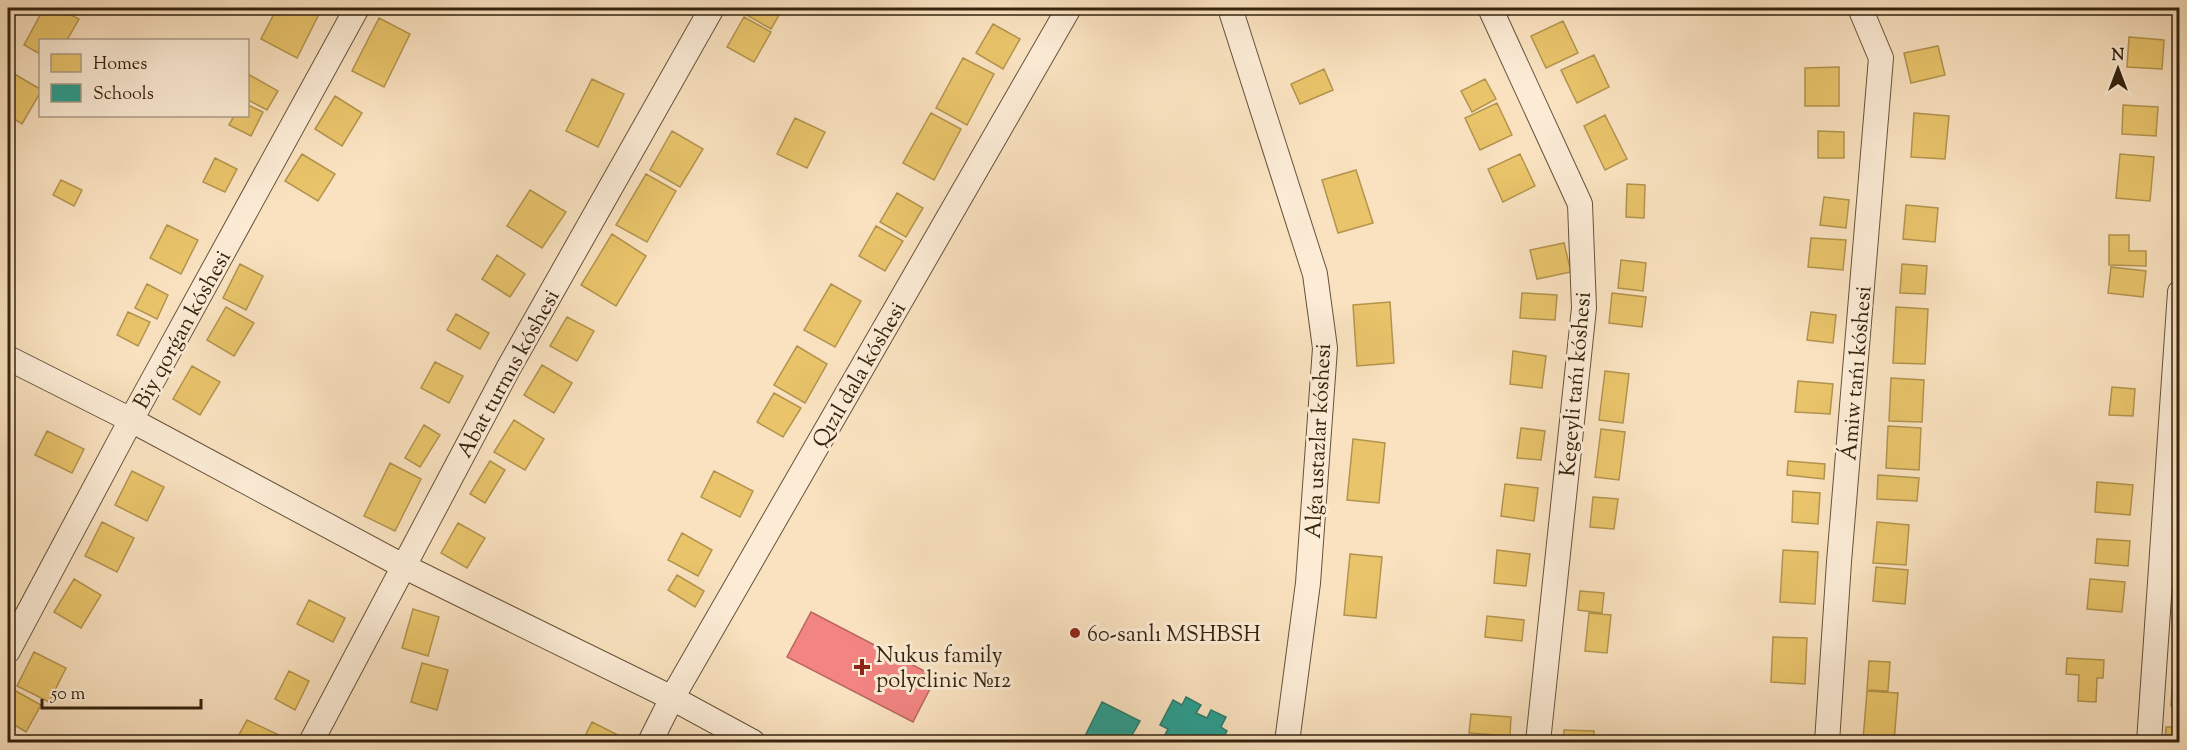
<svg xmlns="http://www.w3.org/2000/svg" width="2187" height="750" font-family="'Sorts Mill Goudy',serif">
<rect width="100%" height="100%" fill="#fae2c0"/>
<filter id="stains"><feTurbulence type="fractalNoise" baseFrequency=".00333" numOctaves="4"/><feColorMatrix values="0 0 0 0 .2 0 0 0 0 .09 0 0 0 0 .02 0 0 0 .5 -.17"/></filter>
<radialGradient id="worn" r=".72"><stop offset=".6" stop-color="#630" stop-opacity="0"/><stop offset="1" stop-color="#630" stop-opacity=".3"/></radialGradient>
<path fill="#e9c46a" stroke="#b3944e" stroke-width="1.5" d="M44,8h13l22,11 -12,21h-27v14l-16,-9z
M277,8h45l-25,50 -36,-19z
M748,8h35l-12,21 -26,-15z
M1430,8h17l-14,6z
M744,17l27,15 -17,30 -27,-15z
M379,18l31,16 -26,53 -32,-16z
M1563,21l15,32 -32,15 -15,-32z
M993,24l27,15 -17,30 -27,-16z
M2129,37l35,3 -2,29 -35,-2z
M1938,46l7,29 -34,8 -7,-30z
M1594,55l15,32 -32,16 -16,-33z
M963,58l31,16 -27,51 -31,-17z
M1839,67v39h-34v-38z
M1324,69l9,21 -33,14 -9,-20z
M11,72l29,17v4l-18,31 -14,-9v-37z
M248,74l30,17 -11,19 -19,-10z
M592,79l32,15 -26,53 -32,-16z
M1485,79l11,20 -24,13 -11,-21z
M335,96l27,17 -20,33 -27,-17z
M1497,103l15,32 -32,15 -15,-32z
M248,105l15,7 -12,24 -22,-11 5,-9h14z
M2123,105l35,2 -2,29 -34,-2z
M931,113l30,16 -27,51 -31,-17z
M1914,113l35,3 -4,43 -34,-2z
M1605,115l22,44 -22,11 -21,-44z
M795,118l30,14 -18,36 -30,-14z
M672,131l31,18 -23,38 -30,-17z
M1818,131l26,1v26h-26z
M302,154l33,20 -17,27 -33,-20z
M1520,154l15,32 -32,16 -15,-33z
M2120,154l34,3 -4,44 -34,-3z
M215,158l22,11 -12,23 -22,-10z
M1356,170l17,53 -35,10 -16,-53z
M646,174l30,17 -29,51 -31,-17z
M61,180l21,10 -8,16 -21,-11z
M1627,184l18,1 -1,33 -18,-1z
M530,190l36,22 -24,36 -35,-22z
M897,193l26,15 -17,29 -26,-15z
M1824,197l25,3 -3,28 -26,-3z
M1906,205l32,3 -3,34 -32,-3z
M167,225l31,15 -17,34 -31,-16z
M876,226l27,15 -18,30 -26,-15z
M612,234l34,22 -30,50 -35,-21z
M2109,235h20v16h17v15l-37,-1z
M1811,238l35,2 -3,30 -35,-3z
M1564,243l7,29 -34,7 -7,-29z
M497,255l28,19 -15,23 -28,-18z
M1621,260l25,3 -3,28 -25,-3z
M240,264l23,12 -17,34 -23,-12z
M1902,264l25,2 -2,28 -25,-1z
M2111,267l35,4 -3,26 -35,-4z
M147,284l21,11 -11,24 -22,-11z
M831,284l30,17 -26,46 -31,-17z
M1522,293l35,2 -2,25 -35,-2z
M1612,293l34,4 -4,30 -33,-4z
M1390,302l4,61 -37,3 -4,-61z
M226,307l28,16 -20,33 -27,-16z
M1896,307l32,2 -3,55 -32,-1z
M128,312l22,10 -12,24 -21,-11z
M1811,312l25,3 -3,28 -26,-3z
M456,314l33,19 -9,16 -33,-19z
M567,317l27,14 -17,30 -27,-15z
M797,346l30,18 -22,39 -31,-18z
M1513,351l33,5 -4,32 -32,-4z
M435,362l28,14 -14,27 -28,-15z
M542,365l30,18 -18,30 -30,-18z
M192,366l28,16 -20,33 -27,-16z
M1605,371l24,3 -6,49 -24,-3z
M1891,378l33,2 -2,42 -33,-1z
M1798,381l35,3 -3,30 -35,-2z
M2112,387l23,2 -2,27 -24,-1z
M774,393l27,15 -18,29 -26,-15z
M514,420l30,19 -19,31 -31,-18z
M424,425l16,10 -20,32 -15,-9z
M1888,426l33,2 -2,42 -33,-2z
M1521,428l24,3 -4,29 -24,-2z
M1601,429l24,3 -6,48 -24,-3z
M47,431l37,18 -12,24 -37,-18z
M1353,439l32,4 -6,60 -32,-3z
M490,461l15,9 -20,33 -15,-9z
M1788,461l37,3 -1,15 -37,-4z
M390,463l31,16 -26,52 -31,-15z
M132,471l32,16 -17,34 -32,-16z
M714,471l39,20 -13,26 -39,-20z
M1878,475l41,3 -2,23 -40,-2z
M2097,482l36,3 -3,30 -35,-3z
M1505,484l33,4 -4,33 -33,-5z
M1793,491l27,2 -2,31 -26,-2z
M1593,497l25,2 -4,30 -24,-2z
M102,522l32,16 -17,34 -32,-16z
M1877,522l32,3 -3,40 -33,-2z
M458,523l27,15 -18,30 -26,-15z
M682,533l30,17 -14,26 -30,-16z
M2097,539l33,2 -2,25 -33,-3z
M2179,549h1v35h-3z
M1497,550l33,4 -4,32 -32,-3z
M1783,550l35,2 -3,52 -35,-2z
M1350,554l32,3 -6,61 -32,-3z
M1876,567l32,3 -3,34 -32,-3z
M677,575l27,16 -9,16 -27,-17z
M74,579l27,16 -20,33 -27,-16z
M2090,579l35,3 -3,30 -35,-3z
M2175,586h5v40l-7,-1z
M1580,591l24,2 -2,20 -24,-3z
M309,600l36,18 -12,24 -36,-18z
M413,609l26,8 -11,39 -26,-8z
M1589,613l22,2 -4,38 -22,-2z
M1487,616l37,4 -2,21 -37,-4z
M1773,637l34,1 -2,46 -34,-2z
M34,652l32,16 -17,34 -32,-16z
M2067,658l37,2 -1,18h-6l-1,24 -18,-1 1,-26 -13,-1z
M1869,661l21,1 -2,29 -21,-1z
M422,663l26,7 -11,40 -26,-8z
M289,671l20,10 -14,29 -20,-11z
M2173,671l7,1v34h-9z
M14,690l27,15 -15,27 -18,-11v-19z
M1867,691l31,2 -4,49 -31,-2z
M1471,714l40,3 -1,19 -41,-3z
M247,720l32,15 -4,7h-40z
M592,722l28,14 -3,6h-24l-9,-4z
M2166,727h14v15h-15z
M1564,730l30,1v11h-31z
M1752,738l51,2v2h-51z
M2076,738l36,2 -1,2h-35z"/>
<path fill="#2a9d8f" stroke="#2d7868" stroke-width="1.5" d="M1186,697l15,8 -5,8 11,5 4,-8 15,7 -5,10 6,4 -6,11h-60l7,-13 -8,-4 13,-25 9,5z
M1102,702l38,19 -12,21h-46z"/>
<path fill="#f28482" stroke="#b9675f" stroke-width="1.5" d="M811,612l125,65 -23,45 -126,-65z"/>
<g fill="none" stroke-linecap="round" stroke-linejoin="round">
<g stroke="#66533a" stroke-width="26">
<path id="minor" d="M1230,8l85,266 10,74 -17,235 -21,159
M1490,8l90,196 4,104 -46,434
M8,358l123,62 272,146 269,132 81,44
M8,651l123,-231 226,-412
M311,742l197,-373 204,-361
M650,742l22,-44 397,-690
M1827,742l12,-180 42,-504 -21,-50
M2149,742l31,-450"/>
</g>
<use href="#minor" stroke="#fcecd6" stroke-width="24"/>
</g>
<g fill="#8f2418" stroke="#fcecd6" stroke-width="2">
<circle cx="1075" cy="633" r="6"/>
<path d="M859 658h6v6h6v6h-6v6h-6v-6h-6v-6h6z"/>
</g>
<g text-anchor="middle" stroke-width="6" stroke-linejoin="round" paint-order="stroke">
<g font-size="22" fill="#35230e" stroke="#fcecd6">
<text transform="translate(181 329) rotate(-61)" y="8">Biy qorǵan kóshesi</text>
<text transform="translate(507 373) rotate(-61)" y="8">Abat turmıs kóshesi</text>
<text transform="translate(1855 373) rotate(-85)" y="8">Ámiw tańı kóshesi</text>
<text transform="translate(858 374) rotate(-60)" y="8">Qızıl dala kóshesi</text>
<text transform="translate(1574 384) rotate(-85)" y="8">Kegeyli tańı kóshesi</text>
<text transform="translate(1317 441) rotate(-87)" y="8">Alǵa ustazlar kóshesi</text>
</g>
<g font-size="22" fill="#35230e" stroke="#fcecd6" text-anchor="start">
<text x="1087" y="641">60-sanlı MSHBSH</text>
<text x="876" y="662">Nukus family<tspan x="876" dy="25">polyclinic №12</tspan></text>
</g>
</g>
<rect width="2187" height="750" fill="none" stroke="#fae2c0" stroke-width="30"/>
<rect x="9" y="9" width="2169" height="732" fill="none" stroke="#35230e" stroke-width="3"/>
<rect x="15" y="15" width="2157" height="720" fill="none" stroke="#35230e" stroke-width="1.5"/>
<rect x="39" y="39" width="210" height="78" fill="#fcecd6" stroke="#ac9c86" stroke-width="1.5"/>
<rect x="51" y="54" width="30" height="18" fill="#e9c46a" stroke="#ac9c86" stroke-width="1.5"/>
<text x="93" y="69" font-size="18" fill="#35230e">Homes</text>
<rect x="51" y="84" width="30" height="18" fill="#2a9d8f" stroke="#ac9c86" stroke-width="1.5"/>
<text x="93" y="99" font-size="18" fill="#35230e">Schools</text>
<g transform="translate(2118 69)" stroke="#fcecd6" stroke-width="4.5" paint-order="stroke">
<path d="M0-4.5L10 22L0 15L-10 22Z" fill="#35230e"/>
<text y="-9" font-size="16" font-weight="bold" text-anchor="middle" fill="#35230e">N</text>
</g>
<path d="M42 699v9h159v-9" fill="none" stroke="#35230e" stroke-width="3"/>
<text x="51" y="699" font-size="18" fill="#35230e" stroke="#fcecd6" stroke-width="4.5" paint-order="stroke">50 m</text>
<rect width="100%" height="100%" filter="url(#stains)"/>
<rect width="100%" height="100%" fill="url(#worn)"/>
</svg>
